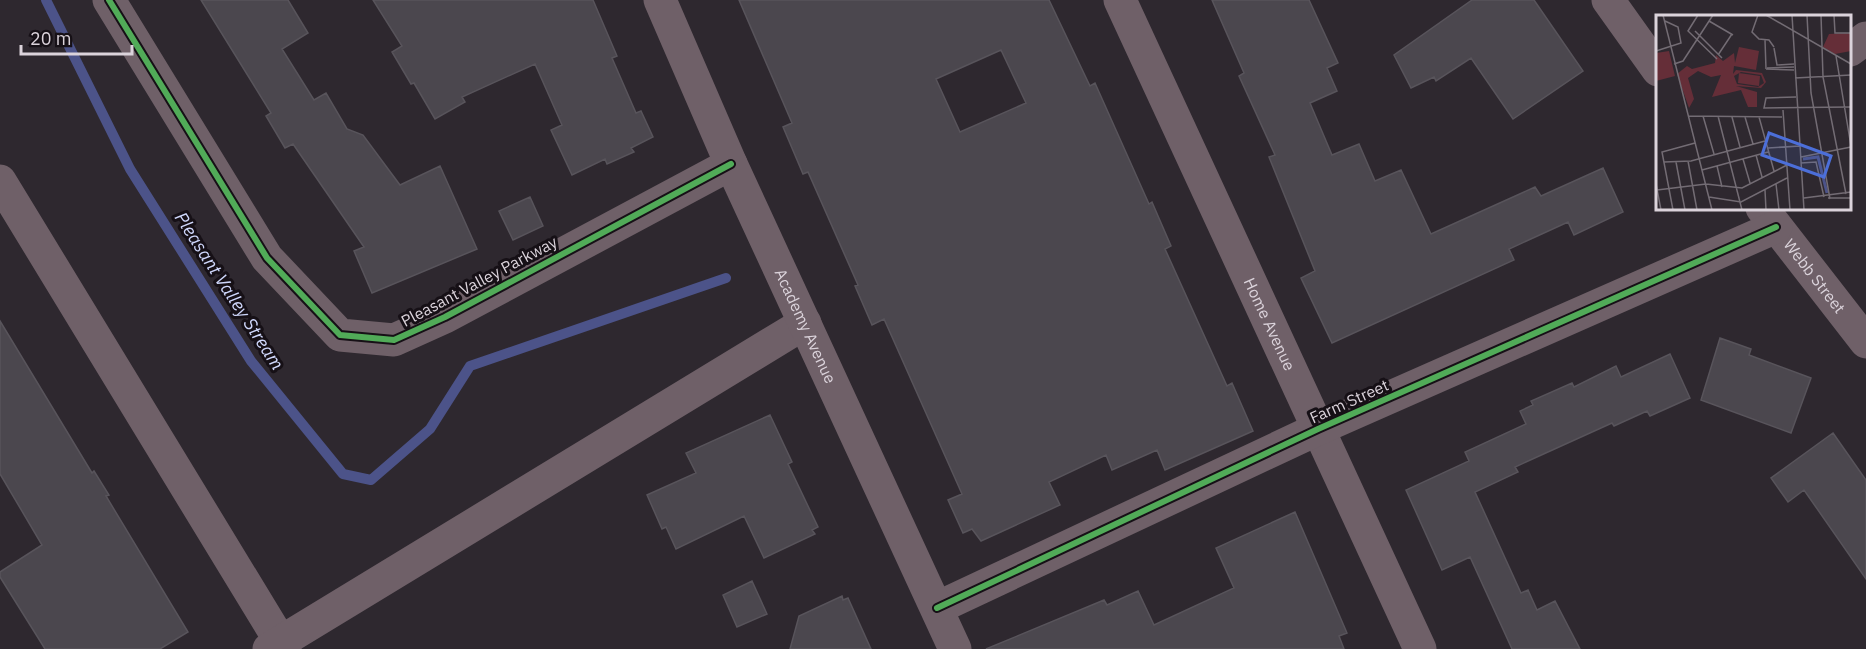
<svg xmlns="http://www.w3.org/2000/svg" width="1866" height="649" font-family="'IBM Plex Sans',sans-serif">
<rect width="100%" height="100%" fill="#2e282f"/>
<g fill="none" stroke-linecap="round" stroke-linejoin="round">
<path stroke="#4c5389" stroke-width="10" d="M46,0l84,169 121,192 92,113 28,6 59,-51 40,-63 256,-88"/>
</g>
<path fill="#4b474e" stroke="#58545b" stroke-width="1.5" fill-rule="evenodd" d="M201,0h87l20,33 -26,16 32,51 12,-7 21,36 16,6 37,50 40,-19 37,83 -105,44 -18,-42 10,-4 -71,-103 -8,4 -19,-32 5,-3z
M373,0h220l24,56 -5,2 24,55 5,-2 12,26 -22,11 3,4 -27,12 -2,-5 -33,16 -21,-45 11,-5 -27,-61 -73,33 3,5 -30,17 -21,-36 -3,1 -19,-32 10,-6z
M739,0h310l41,86 5,-3 54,121 3,-2 19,44 -6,3 62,137 5,-3 21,48 -88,39 -8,-20 -45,20 -6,-15 -57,27 11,23 -79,36 -9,-12 -9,4 -15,-33 14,-6 -78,-175 -12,6 -17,-39 3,-1 -50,-113 -5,2 -20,-47 9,-4zM1001,50l25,53 -66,29 -24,-53z
M1212,0h97l29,63 -11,5 10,23 -27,12 22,52 27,-11 16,37 26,-11 30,64 104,-47 6,9 62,-28 20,44 -49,23 -6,-13 -59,27 5,11 -182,83 -31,-65 14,-7 -46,-114 6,-2 -36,-79 5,-3z
M1472,0h62l49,71 -70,48 -42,-61 -35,23 -2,-4 -23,11 -17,-33z
M530,197l13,29 -30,14 -14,-29z
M0,321l92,152 2,-2 15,24 -3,1 82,136 -28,17h-115l-45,-72v-5l42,-27 -42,-71z
M1720,338l31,11 -2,6 62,23 -20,55 -90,-33z
M1670,354l20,44 -40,18 -3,-5 -33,15 -2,-3 -97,44 3,5 -43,20 46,101 7,-3 9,20 18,-9 25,48h-68l-42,-92 -28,13 -36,-80 63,-29 -4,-9 61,-28 -6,-13 13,-6 -2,-4 41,-18 2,4 42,-21 5,11z
M770,415l22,47 -4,2 30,63 -6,3 3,4 -51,24 -20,-42 -68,33 -10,-22 -4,2 -15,-34 49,-22 -10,-20z
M1833,433l33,47v99l-62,-89 -16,12 -17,-24z
M1295,512l52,121 -8,3 5,13h-358l118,-49 3,5 31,-14 16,34 80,-37 -18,-40z
M752,581l15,33 -30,13 -14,-32z
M842,596l1,4 5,-2 23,51h-81l9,-33z"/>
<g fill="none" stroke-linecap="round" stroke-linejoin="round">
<g stroke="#6f6068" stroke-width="33">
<path d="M109,0l158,258 73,77 54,5 51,-23 286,-153"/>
<path id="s1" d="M1120,0l300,649"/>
<path d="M1608,0l50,70"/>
<path d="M1850,50l16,-12"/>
<path d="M0,181l285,468"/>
<path id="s2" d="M1762,208l104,134"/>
<path d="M937,608l381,-179 458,-202"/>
<path d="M269,649l536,-326"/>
</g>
<path stroke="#6f6068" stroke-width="33" id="s3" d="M660,0l71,164 224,485"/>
<g stroke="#161016" stroke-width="10">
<path id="cycleway" d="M109,0l158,258 73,77 54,5 51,-23 286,-153
M937,608l381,-179 458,-202"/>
</g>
<use href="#cycleway" stroke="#51ab58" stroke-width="6"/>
</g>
<g text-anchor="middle" stroke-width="6" stroke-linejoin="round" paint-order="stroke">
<g font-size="16" fill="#dbd3db" stroke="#161016">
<text dy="6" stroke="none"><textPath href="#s2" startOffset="86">Webb Street</textPath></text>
<text transform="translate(479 281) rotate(-28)" y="6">Pleasant Valley Parkway</text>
<text dy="6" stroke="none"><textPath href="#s3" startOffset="357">Academy Avenue</textPath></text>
<text dy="6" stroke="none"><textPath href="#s1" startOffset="357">Home Avenue</textPath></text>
<text transform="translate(1349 401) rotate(-24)" y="6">Farm Street</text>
</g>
<g font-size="18" font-style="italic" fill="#cfd7fb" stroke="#161016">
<text transform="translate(229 291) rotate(57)" y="6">Pleasant Valley Stream</text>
</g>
</g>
<g transform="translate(1656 15)">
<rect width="195" height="195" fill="#2e282f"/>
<path d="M194,18l1,18 -16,3 -12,-7 6,-13zM83,32l20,4 -3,19 -22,-4 -1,8 3,-4 26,3 4,9 -5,6 -25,-2 21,6v15h-9l-7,-17 -29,7 9,-22 -10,2 -13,-6 -10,7 6,21 -5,9 -12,-34 10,-8 5,3 23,-6 1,-8 7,6 11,-8 1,10zM85,57l20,3 3,8 -6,4 -21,-3 -3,-8zM13,36l6,25 -19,5v-28zM83,58l21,3 -1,10 -21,-3z" fill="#652e38" fill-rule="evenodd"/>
<path fill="none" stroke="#4c5389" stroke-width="3" d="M147,144l15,-2 9,36"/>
<path fill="none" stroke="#736c74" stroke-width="1.5" d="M7,0l49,195M42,0l-10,16 29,28M102,0l-6,17 7,7 10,1 5,7M110,0l85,49M136,0l12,195M151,0l4,78 19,106M165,0l2,62 23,117M178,0l1,18h16M53,6l24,14M39,16l27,27M109,25l1,29M118,33l3,17 17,-1M0,36l25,-8 -3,-16 -13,-6M62,40l14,-21M180,41l15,90M18,49l9,-3 30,-46M111,53l27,-1M110,54l28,1M139,63l56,-3M140,82l-30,1 -2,10 87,-1M127,95l7,100M32,101l94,1M47,101l11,38M62,101l24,94M76,102l8,30M89,102l8,27M103,102l15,54M112,133l32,-2M100,140l6,22M145,142l50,-10M87,144l7,24M32,146l9,49M8,147l27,-1 74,-20M20,147l9,48M145,148l15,-1 8,35M61,151l5,21M46,155l66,-18M0,169l5,26M120,169l3,26M1,175l49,-6 36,4 45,-23M109,175l1,20M53,182l32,5 46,-24M148,183l47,-6M172,183h23M17,195l-11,-58 33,-9"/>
<path fill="#4c6fd9" fill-opacity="0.15" stroke="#4c6fd9" stroke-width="3" d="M113,118l62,23 -7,21 -62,-22z"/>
<rect width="195" height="195" fill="none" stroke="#dbd3db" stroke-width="3"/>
</g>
<path d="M21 45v9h111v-9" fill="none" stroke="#dbd3db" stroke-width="3"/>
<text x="30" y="45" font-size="18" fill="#dbd3db" stroke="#161016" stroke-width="4.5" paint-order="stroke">20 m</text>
</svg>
